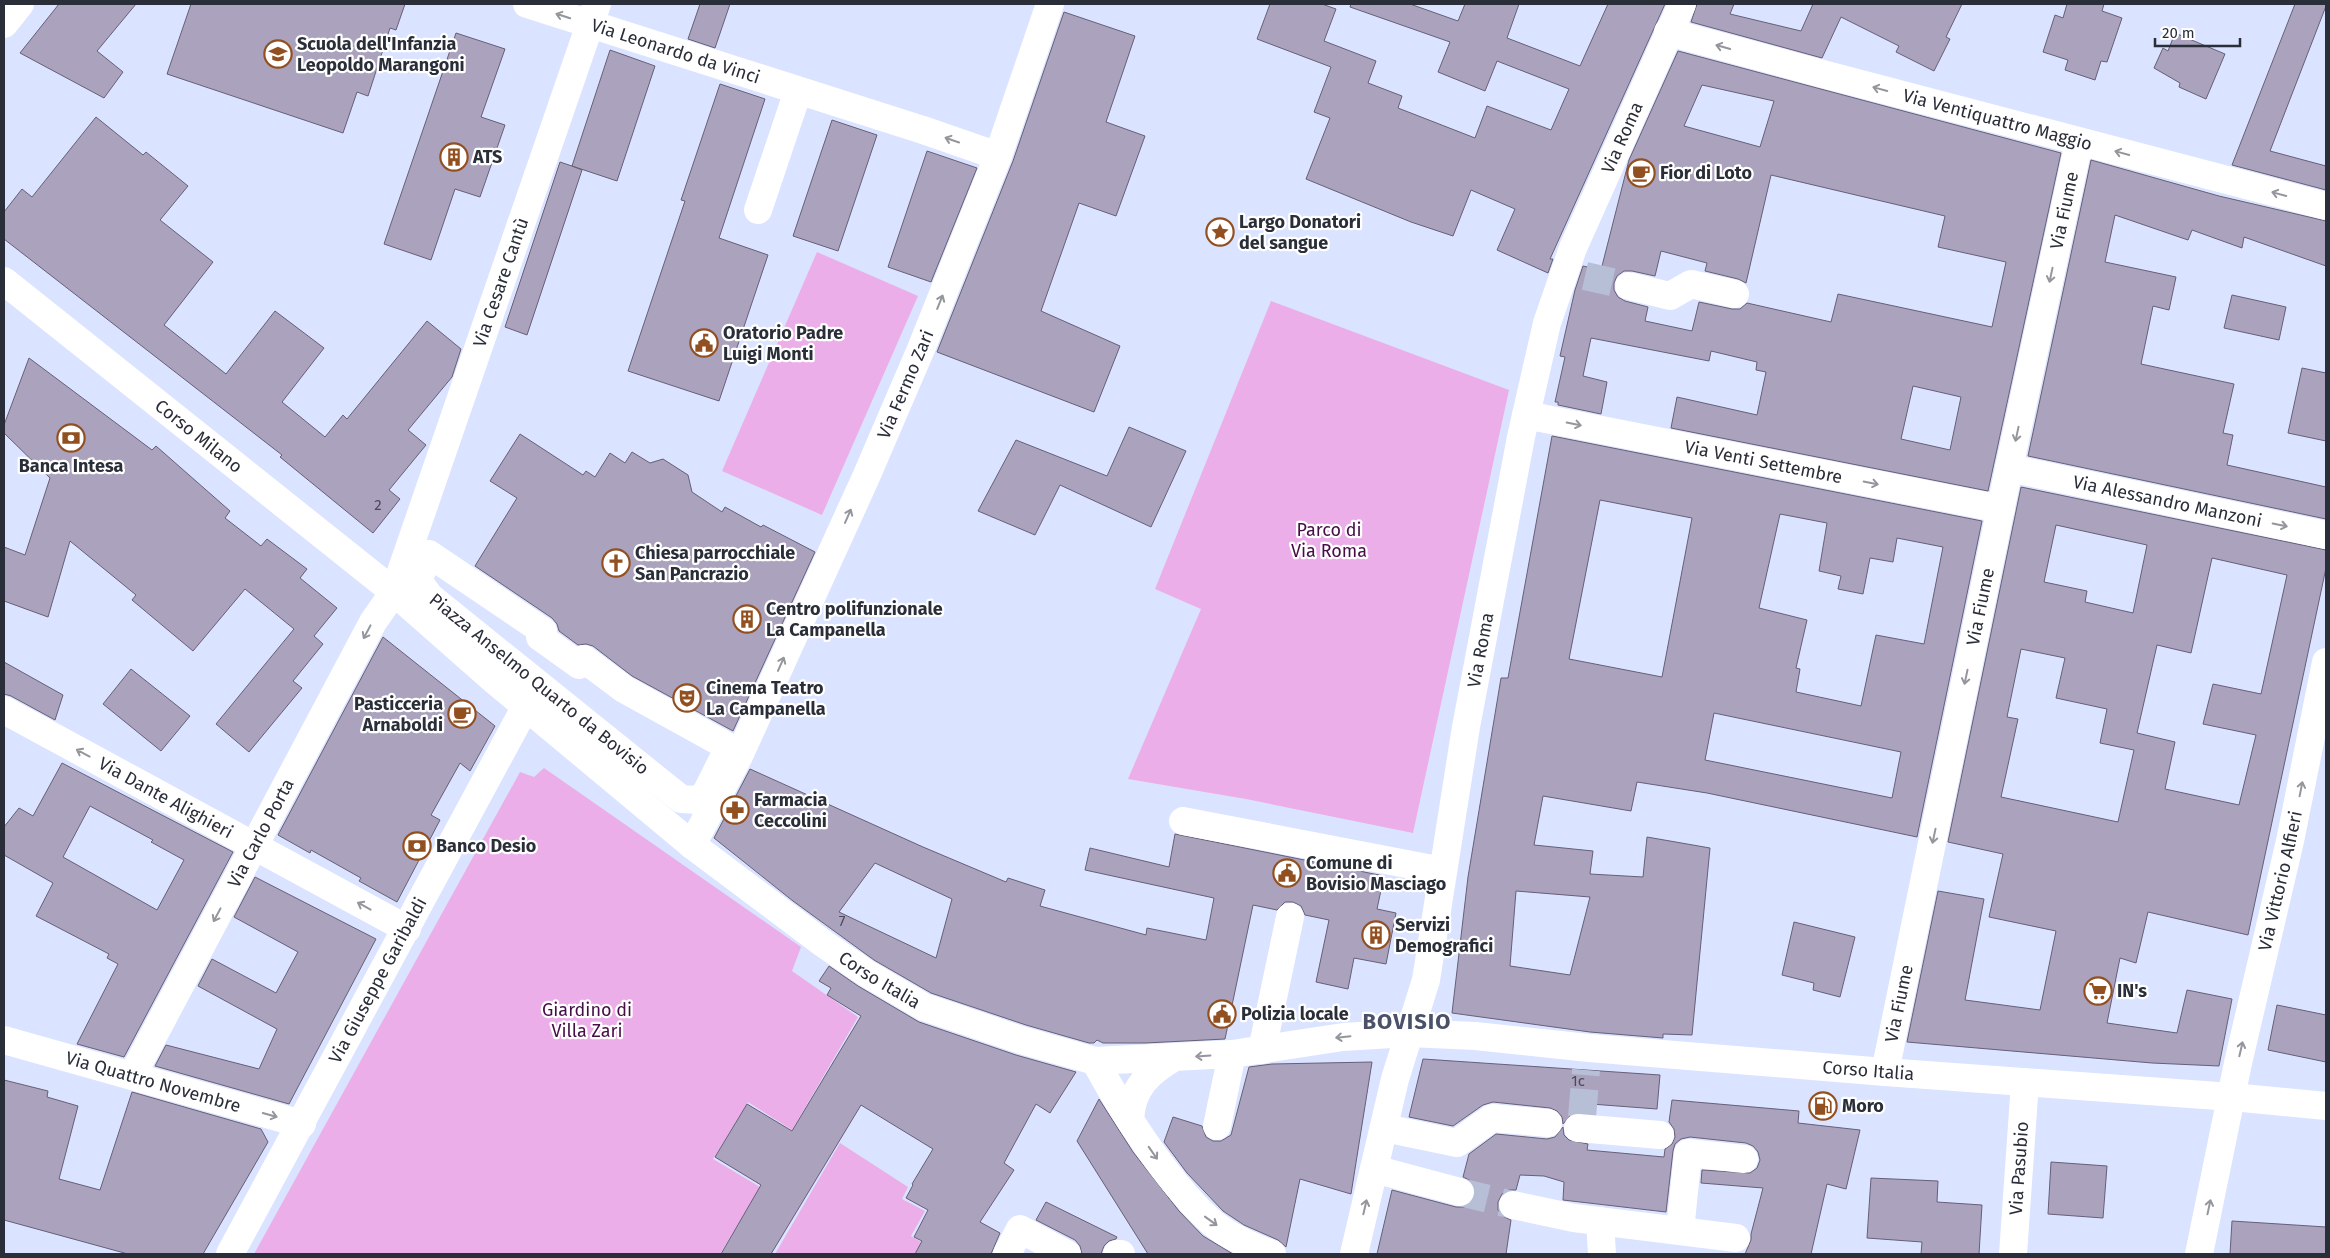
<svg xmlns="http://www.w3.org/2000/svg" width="2330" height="1258" font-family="'Fira Sans',sans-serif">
<rect width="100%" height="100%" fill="#dae3ff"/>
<path fill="#ecaee9" d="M817,252l101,44 -96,219 -100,-44z
M1271,301l238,89 -96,443 -167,-34 -118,-20 73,-170 -46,-20z
M544,768l257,179 -9,24 66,46 -66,113 -44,-28 -35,57 47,28 -40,67h-466l266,-482 14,5z
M840,1143l68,44 -6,12 23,12 -14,25 10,6 -6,12h-140z"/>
<path fill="#aba2bd" stroke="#675f77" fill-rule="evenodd" d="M59,4h77l-39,47 26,21 -19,26 -84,-45z
M191,4h214l-9,26 -6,-2 -22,68 -11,-4 -14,41 -176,-59z
M700,4h30l-15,44 -27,-9z
M1270,4h52l14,5 -12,32 52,20 -8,22 34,13 -4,12 77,30 12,-32 64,24 18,-41 -72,-28 -12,30 -47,-19 12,-30 -100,-35 1,-3h59l48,17 7,-17h54l-12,34 73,28 28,-62h57l-115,255h3l-5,14 -51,-23 18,-41 -44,-19 -18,46 -42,-14 -105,-43 24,-61 -16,-6 17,-45 -74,-28z
M1697,4h37l-4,10 71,17 12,-27h149l-16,33 4,2 -16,32 -38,-19 3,-6 -58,-29 -19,41 -131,-36z
M2067,4h37l-2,7 20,7 -15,44 -6,-1 -6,19 -30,-10 3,-10 -25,-8 12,-37 8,3z
M2295,4h31v2l-56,145 56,15v24l-94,-25z
M1064,12l71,24 -29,86 39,14 -29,80 -37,-13 -38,108 79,35 -26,66 -157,-60 76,-191z
M456,33l49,16 -24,68 24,8 -25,72 -25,-8 -24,71 -47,-16z
M2175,33l50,21 -19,45 -27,-12 1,-4 -26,-15 9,-20 5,3z
M610,50l45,16 -38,115 -45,-15 10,4 -55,165 -22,-8 55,-165 12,4z
M1678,51l383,102 -73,338 -317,-63 6,-31 80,18 9,-43 -10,-2 1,-8 -46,-11 -2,10 -118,-23 -8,38 24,6 -6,32 -43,-9v-3h-3l10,-45 -5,-1 15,-66 8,-24 18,4 28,-110zM1702,85l72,16 -14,46 -76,-21zM1771,175l174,41 -7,31 68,15 -14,65 -154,-33 -7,28 -84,-19 -7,6h-8l-33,-7 -7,29 -47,-10 3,-14 -23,-6 -7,-4 -4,-7v-7l3,-7 7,-5h8l23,5 6,-25 46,12 -2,8 33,8 8,4zM1913,386l48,11 -11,53 -49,-11z
M720,84l45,15 -46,139 49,17 -49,146 -91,-30 57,-170 -4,-1z
M96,117l47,38 3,-3 42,34 -28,34 53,42 -49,63 62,49 49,-63 49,37 -42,54 43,35 18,-22 4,4 80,-98 34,28 -9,28 -44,53 18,15 -37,45 11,9 -27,34 -93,-76 2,-2 -278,-216v-27l18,-23 10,8z
M832,120l45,15 -39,116 -45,-15z
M927,151l50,17 -46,114 -43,-15z
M2091,160l128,36 107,25v45l-82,-29 -2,11 -50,-18 -4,10 -73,-25 -10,47 71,15 -7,33 -16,-4 -12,58 93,20 -11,49 10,2 -6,30 99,22v32l-298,-63z
M2232,295l54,12 -7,33 -55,-12z
M29,358l123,92 4,-4 74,65 -5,7 36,28 6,-7 40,30 -7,9 37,30 -23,28 9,8 -30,37 9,7 -53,64 -33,-28 78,-95 -49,-40 -52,62 -61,-51 4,-5 -66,-54 -22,76 -44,-16v-54l21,8 25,-77 -46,-45v-8z
M2302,368l24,5v68l-38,-8z
M1129,427l57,24 -35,76 -91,-42 -25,50 -57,-24 38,-71 91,36z
M520,434l63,41 3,-4 9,6 15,-24 15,10 7,-11 18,11 13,-4 25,16 4,17 30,20 3,-5 36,20 2,-2 52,27 -82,179 -101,-55 -39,-30 -7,-2 -8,1 -19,-14 -2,-7 -5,-6 -77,-52 42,-68 -27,-17z
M1552,436l430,85 -65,316 -210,-44 -70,-11 -6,29 -88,-15 -9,49 59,6 -3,23 53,3 4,-40 63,11 -18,187 -29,-1v4l-73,-6 -138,-19 16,-136 33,-199h7zM1600,500l92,18 -30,159 -93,-18zM1780,514l47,9 -8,48 22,5 -3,13 25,5 7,-36 23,4 4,-24 46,9 -19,97 -48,-9 -15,71 -65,-14 4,-23 -4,-1 11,-48 -48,-12zM1714,713l187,39 -9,46 -187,-38zM1516,891l74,6 -20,78 -60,-9z
M2021,487l305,63v18l-78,367 -100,-23 -12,51 -16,-5 -13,65 70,10 10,-43 45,9 -13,67 -67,-3 -245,-21 31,-151 46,8 -19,101 75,10 16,-79 -67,-14 14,-63 -55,-12zM2056,525l91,20 -14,68 -48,-11 2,-11 -43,-9zM2212,558l75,17 -26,119 -48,-10 -10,40 53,11 -17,70 -74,-16 10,-47 -38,-9 20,-88 34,8zM2021,649l44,9 -9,40 51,11 -7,34 34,7 -16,72 -117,-25 17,-78 -11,-2z
M383,637l112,89 -25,45 -10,-8 -29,52 9,5 -43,82 -38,-21 2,-3 -50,-28 -1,3 -32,-18z
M4,662l59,33 -8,25 -44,-24 -7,-2z
M131,669l59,47 -29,35 -58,-47z
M62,763l171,89 -109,205 -47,-13 41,-80 -11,-6 2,-4 -73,-38 17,-33 -49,-28v-28l15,-19 14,8zM90,806l63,34 -2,2 33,18 -27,50 -94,-53z
M750,769l173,78 83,35 2,-4 37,12 -5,16 106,29 1,-7 59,12 8,-42 -129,-28 5,-22 79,19 6,-33 209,42 -7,33 19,4 -10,51 -32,-6 -6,31 -32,-7 13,-62 -24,-5 -4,-9 -8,-4h-8l-8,8 -24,-5 -28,134 -80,4h-42l-6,-3 -3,3h-5l-63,-18 -95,-32 -57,-33 -81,-59 -79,-63zM875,863l77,36 -16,59 -97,-46z
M255,877l121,62 -87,165 -134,-38 11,-21 93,24 18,-40 -79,-43 14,-27 64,34 22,-41 -64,-35z
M1794,922l61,15 -15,60 -27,-7 1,-7 -32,-8z
M829,966l29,20 61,36 97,33 60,17 -26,41 -14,-9 -32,59 10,7 -34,52 20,11 -9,21h-76l7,-13 -8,-4 14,-27 -22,-12 7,-13 -1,-1 21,-35 -72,-44 -90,149h-50l40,-69 -46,-28 32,-53 45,27 69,-115 -34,-21 4,-7 -12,-7z
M2277,1005l49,10v47l-58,-12z
M1423,1059l237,16 -3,34 -66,-5 -1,9 -18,1 -9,10 -1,-7 -5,-6 -7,-3 -57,-6 -10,3 -30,21 -44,-9z
M1372,1062l-21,132 -51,-15 -14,68 -8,-7 -34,-15 -21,-14 -36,-38 -23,-31 9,-25 29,9 4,11 7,4h8l10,-6 18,-68 23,-3z
M4,1080l44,11 -1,6 31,9 -19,73 41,11 32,-98 129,37 7,13 -65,112h-75l-124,-34z
M1099,1099l34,53 46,59 24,25 30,18h-85l-71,-113z
M1672,1100l127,11 -1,12 62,7 -14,59 -19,-5 -16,70h-66l6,-14v-6l12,-46 -62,-5 1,-13 48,3 7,-5 3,-8 -2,-8 -5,-6 -7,-3 -56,-6 -9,2 -6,5 -2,7 -7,61 -103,-12 1,-18 -20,-6 -24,-1 -4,15h-7l-7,4 -4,8v8l4,6 9,4 -5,34h-129l15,-64 64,17h8l7,-4 4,-7v-8l-4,-7 -8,-4 6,-23 27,-20 51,5 8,-2 8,-10 1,8 5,5 19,4 -1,6 77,7 1,-8 7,-5 3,-7 -1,-8 -5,-7z
M2051,1162l56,4 -4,52 -55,-4z
M1871,1178l67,3 -1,21 45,3 -3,49h-58l1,-12 -55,-4z
M1046,1202l71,35 -1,2 -7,2 -5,5 -3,8h-19l-2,-8 -5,-6 -39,-20z
M2232,1221l94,6v27h-96z"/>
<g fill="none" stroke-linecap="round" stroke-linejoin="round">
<path stroke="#b7bfd7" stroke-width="28" stroke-dasharray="28 14" stroke-linecap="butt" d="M1585,276l44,10
M1582,1117l4,-47
M1460,1192l53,13"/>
<g stroke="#fff" stroke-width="28">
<path id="s1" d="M527,4l396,126 75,26"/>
<path d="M4,24l16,-20"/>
<path id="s2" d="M1668,32l155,42 503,132"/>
<path d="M758,210l40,-119"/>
<path id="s3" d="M4,281l390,311 100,88 198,165 132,99 42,29 58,34 97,33 74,21 137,-7 111,-17 66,-4 66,3 114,12 296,24 347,25 94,9"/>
<path d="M1629,286l41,10 21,-12 44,10"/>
<path id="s4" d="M1526,415l475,94"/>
<path id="s5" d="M2009,468l317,67"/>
<path d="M429,554l114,77 -3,6 39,28 5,-6 40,30 105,58 -23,46 -8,7 -17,-1 -251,-202 -12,-16z"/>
<path id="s6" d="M4,710l403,219"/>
<path d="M1183,821l260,50"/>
<path id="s7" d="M692,845l47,-89 127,-279 55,-128 77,-193 52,-152"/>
<path id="s8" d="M4,1040l298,84"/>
<path d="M1262,1050l28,-133"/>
<path d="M1095,1061c27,50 70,117 111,156 17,17 44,29 66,37"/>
<path id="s9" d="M1885,1072l124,-604 70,-326"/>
<path id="s10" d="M132,1076l241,-454 21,-30 203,-588"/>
<path d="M1130,1119c2,-31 18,-46 43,-61"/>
<path d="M1217,1126l15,-72"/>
<path d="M1578,1128l82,7"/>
<path d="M1399,1131l58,12 35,-25 56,5"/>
<path d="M1374,1169l86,23"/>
<path d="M1513,1205l61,13 162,20"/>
<path d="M1600,1221l2,33"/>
<path d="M1680,1231l8,-78 56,6"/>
<path id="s11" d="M230,1254l296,-548"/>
<path d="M1007,1254l13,-25 47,25"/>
<path d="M1117,1254h4"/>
<path id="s12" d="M1354,1254l41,-175 31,-99 40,-253 55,-290 26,-114 26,-75 109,-244"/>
<path id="s13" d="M2013,1254l12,-172"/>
<path id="s14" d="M2199,1254l39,-191 52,-222 36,-179"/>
</g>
</g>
<defs><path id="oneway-shaft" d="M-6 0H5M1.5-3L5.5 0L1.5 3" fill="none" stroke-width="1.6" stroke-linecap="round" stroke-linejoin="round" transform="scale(1.25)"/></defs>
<g stroke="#94969c">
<use href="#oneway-shaft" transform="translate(563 16) rotate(-162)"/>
<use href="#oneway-shaft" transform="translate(1723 47) rotate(-164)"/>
<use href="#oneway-shaft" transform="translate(1880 89) rotate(-165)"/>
<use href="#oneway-shaft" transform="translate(952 140) rotate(-161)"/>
<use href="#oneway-shaft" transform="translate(2122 153) rotate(-165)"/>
<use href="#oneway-shaft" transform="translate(2279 194) rotate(-165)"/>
<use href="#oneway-shaft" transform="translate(2051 275) rotate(102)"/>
<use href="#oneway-shaft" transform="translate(940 302) rotate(-68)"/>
<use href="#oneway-shaft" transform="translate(1574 424) rotate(11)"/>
<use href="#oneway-shaft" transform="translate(2017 434) rotate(102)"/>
<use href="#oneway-shaft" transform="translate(1871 483) rotate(11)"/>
<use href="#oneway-shaft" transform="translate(848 516) rotate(-66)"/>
<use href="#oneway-shaft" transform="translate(2280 525) rotate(12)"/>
<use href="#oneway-shaft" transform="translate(367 632) rotate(118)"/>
<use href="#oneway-shaft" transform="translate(781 664) rotate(-66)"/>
<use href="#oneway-shaft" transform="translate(1966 677) rotate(102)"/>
<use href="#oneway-shaft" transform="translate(83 753) rotate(-152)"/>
<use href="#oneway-shaft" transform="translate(2301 789) rotate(-79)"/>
<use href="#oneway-shaft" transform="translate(1934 836) rotate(102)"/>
<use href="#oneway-shaft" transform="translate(364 906) rotate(-151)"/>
<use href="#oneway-shaft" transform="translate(217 915) rotate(118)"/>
<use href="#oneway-shaft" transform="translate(1343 1037) rotate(174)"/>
<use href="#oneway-shaft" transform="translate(2241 1049) rotate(-77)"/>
<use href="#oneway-shaft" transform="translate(1203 1056) rotate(176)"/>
<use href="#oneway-shaft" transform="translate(270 1115) rotate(16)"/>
<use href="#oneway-shaft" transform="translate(1153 1153) rotate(55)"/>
<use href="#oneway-shaft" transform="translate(1365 1207) rotate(-77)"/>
<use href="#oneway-shaft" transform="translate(2209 1207) rotate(-78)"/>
<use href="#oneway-shaft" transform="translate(1211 1221) rotate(36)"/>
</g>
<defs>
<g id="school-ring" transform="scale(1.4375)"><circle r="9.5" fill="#fff" stroke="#924f1f" stroke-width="1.5"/><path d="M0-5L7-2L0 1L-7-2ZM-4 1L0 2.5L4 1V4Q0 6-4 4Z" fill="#924f1f"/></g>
<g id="building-ring" transform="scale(1.4375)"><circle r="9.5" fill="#fff" stroke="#924f1f" stroke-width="1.5"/><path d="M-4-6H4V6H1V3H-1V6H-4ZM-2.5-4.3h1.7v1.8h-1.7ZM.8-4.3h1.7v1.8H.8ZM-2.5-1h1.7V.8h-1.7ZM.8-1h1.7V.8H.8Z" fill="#924f1f"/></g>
<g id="cafe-ring" transform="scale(1.4375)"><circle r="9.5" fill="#fff" stroke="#924f1f" stroke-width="1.5"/><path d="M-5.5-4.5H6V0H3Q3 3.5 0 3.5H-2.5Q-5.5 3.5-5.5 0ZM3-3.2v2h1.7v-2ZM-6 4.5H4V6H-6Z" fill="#924f1f"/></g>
<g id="sight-ring" transform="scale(1.4375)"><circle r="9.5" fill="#fff" stroke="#924f1f" stroke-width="1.5"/><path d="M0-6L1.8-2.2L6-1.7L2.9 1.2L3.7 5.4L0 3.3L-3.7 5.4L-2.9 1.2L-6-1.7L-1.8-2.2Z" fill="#924f1f"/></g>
<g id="civic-ring" transform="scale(1.4375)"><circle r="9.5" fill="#fff" stroke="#924f1f" stroke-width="1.5"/><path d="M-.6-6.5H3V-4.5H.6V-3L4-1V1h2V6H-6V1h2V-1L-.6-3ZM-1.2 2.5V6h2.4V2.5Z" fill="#924f1f"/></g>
<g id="bank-ring" transform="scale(1.4375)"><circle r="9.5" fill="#fff" stroke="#924f1f" stroke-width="1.5"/><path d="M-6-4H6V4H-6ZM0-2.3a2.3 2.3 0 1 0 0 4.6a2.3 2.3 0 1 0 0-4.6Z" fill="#924f1f"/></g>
<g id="church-ring" transform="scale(1.4375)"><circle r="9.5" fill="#fff" stroke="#924f1f" stroke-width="1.5"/><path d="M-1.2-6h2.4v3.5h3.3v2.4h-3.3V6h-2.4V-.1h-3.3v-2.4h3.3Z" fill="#924f1f"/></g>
<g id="theatre-ring" transform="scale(1.4375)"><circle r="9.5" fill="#fff" stroke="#924f1f" stroke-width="1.5"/><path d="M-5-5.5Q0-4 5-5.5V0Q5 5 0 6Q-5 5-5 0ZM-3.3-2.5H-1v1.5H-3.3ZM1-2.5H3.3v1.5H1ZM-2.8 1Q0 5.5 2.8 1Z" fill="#924f1f"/></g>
<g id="pharmacy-ring" transform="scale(1.4375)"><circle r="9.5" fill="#fff" stroke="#924f1f" stroke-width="1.5"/><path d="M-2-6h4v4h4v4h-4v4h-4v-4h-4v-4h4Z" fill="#924f1f"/></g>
<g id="supermarket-ring" transform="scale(1.4375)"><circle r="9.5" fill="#fff" stroke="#924f1f" stroke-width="1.5"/><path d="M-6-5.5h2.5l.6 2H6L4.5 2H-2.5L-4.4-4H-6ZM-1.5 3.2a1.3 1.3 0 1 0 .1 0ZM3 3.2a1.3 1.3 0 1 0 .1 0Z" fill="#924f1f"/></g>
<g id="fuel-ring" transform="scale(1.4375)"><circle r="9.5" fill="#fff" stroke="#924f1f" stroke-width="1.5"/><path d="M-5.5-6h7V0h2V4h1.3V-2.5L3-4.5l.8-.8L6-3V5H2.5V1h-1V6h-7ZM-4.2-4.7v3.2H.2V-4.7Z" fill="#924f1f"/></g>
</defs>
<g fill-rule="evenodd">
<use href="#school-ring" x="278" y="54"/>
<use href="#building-ring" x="454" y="157"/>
<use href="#cafe-ring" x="1641" y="173"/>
<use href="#sight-ring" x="1220" y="232"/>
<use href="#civic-ring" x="704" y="343"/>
<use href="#bank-ring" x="71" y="438"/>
<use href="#church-ring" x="616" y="563"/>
<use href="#building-ring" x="747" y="619"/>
<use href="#theatre-ring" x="687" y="698"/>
<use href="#cafe-ring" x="462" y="714"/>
<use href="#pharmacy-ring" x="735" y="810"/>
<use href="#bank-ring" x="417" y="846"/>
<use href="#civic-ring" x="1287" y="873"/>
<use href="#building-ring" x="1376" y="935"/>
<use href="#supermarket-ring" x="2098" y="991"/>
<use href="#civic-ring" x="1222" y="1014"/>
<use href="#fuel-ring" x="1823" y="1106"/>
</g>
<g text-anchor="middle" stroke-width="4.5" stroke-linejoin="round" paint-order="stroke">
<g font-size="15" fill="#4a4b59">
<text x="378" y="510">2</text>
<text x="842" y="926">7</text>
<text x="1578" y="1086">1c</text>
</g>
<g font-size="18" font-weight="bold" fill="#2a2e38" stroke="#fff" text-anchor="start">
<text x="297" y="50">Scuola dell'Infanzia<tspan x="297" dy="21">Leopoldo Marangoni</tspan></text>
<text x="473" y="163">ATS</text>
<text x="1660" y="179">Fior di Loto</text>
<text x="1239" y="228">Largo Donatori<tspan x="1239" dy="21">del sangue</tspan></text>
<text x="723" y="339">Oratorio Padre<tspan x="723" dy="21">Luigi Monti</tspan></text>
<text x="71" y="472" text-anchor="middle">Banca Intesa</text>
<text x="635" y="559">Chiesa parrocchiale<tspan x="635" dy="21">San Pancrazio</tspan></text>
<text x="766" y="615">Centro polifunzionale<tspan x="766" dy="21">La Campanella</tspan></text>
<text x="706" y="694">Cinema Teatro<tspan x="706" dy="21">La Campanella</tspan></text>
<text x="443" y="710" text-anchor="end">Pasticceria<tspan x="443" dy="21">Arnaboldi</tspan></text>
<text x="754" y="806">Farmacia<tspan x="754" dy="21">Ceccolini</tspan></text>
<text x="436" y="852">Banco Desio</text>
<text x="1306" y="869">Comune di<tspan x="1306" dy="21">Bovisio Masciago</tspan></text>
<text x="1395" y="931">Servizi<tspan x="1395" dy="21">Demografici</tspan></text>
<text x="2117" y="997">IN's</text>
<text x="1241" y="1020">Polizia locale</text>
<text x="1842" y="1112">Moro</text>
</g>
<g font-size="18" fill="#2a2e38" stroke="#fff">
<text dy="6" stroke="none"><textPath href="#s1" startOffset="156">Via Leonardo da Vinci</textPath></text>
<text dy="6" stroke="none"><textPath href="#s2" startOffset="341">Via Ventiquattro Maggio</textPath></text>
<text dy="6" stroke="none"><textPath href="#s12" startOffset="1152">Via Roma</textPath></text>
<text dy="6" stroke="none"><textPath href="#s9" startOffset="880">Via Fiume</textPath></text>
<text dy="6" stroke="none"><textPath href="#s10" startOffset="878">Via Cesare Cantù</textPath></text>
<text dy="6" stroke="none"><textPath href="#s7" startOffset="508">Via Fermo Zari</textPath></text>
<text dy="6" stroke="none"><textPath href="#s3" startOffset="249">Corso Milano</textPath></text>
<text dy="6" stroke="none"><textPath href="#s4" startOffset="242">Via Venti Settembre</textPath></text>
<text dy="6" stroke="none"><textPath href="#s5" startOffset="162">Via Alessandro Manzoni</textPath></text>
<text dy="6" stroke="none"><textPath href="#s9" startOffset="475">Via Fiume</textPath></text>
<text dy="6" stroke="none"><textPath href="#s12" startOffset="618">Via Roma</textPath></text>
<text transform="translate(539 684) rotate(39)" y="6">Piazza Anselmo Quarto da Bovisio</text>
<text dy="6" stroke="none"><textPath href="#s6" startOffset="184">Via Dante Alighieri</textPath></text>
<text dy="6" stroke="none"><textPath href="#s10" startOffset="275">Via Carlo Porta</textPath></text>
<text dy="6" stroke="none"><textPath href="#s14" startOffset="382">Via Vittorio Alfieri</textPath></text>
<text dy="6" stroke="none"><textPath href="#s3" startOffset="1121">Corso Italia</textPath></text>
<text dy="6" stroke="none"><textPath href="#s11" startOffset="311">Via Giuseppe Garibaldi</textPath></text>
<text dy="6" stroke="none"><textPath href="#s9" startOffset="70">Via Fiume</textPath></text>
<text dy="6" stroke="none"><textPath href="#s3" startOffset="2129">Corso Italia</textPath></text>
<text dy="6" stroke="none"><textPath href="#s8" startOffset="155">Via Quattro Novembre</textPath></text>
<text dy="6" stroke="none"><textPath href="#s13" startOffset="86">Via Pasubio</textPath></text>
</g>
<g font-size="18" fill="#460d46" stroke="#fff">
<text x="1329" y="536">Parco di<tspan x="1329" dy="21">Via Roma</tspan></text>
<text x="587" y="1016">Giardino di<tspan x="587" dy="21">Villa Zari</tspan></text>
</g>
<g font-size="22" font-weight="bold" letter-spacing="1" fill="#4a5168" stroke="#fff">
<text x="1407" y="1029">BOVISIO</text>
</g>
</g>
<rect width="2330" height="1258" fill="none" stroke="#2a2e38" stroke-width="10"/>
<path d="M2155 38v8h85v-8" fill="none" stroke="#2a2e38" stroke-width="2.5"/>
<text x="2162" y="38" font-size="15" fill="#2a2e38" stroke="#ffffff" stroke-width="4" paint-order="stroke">20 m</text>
</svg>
